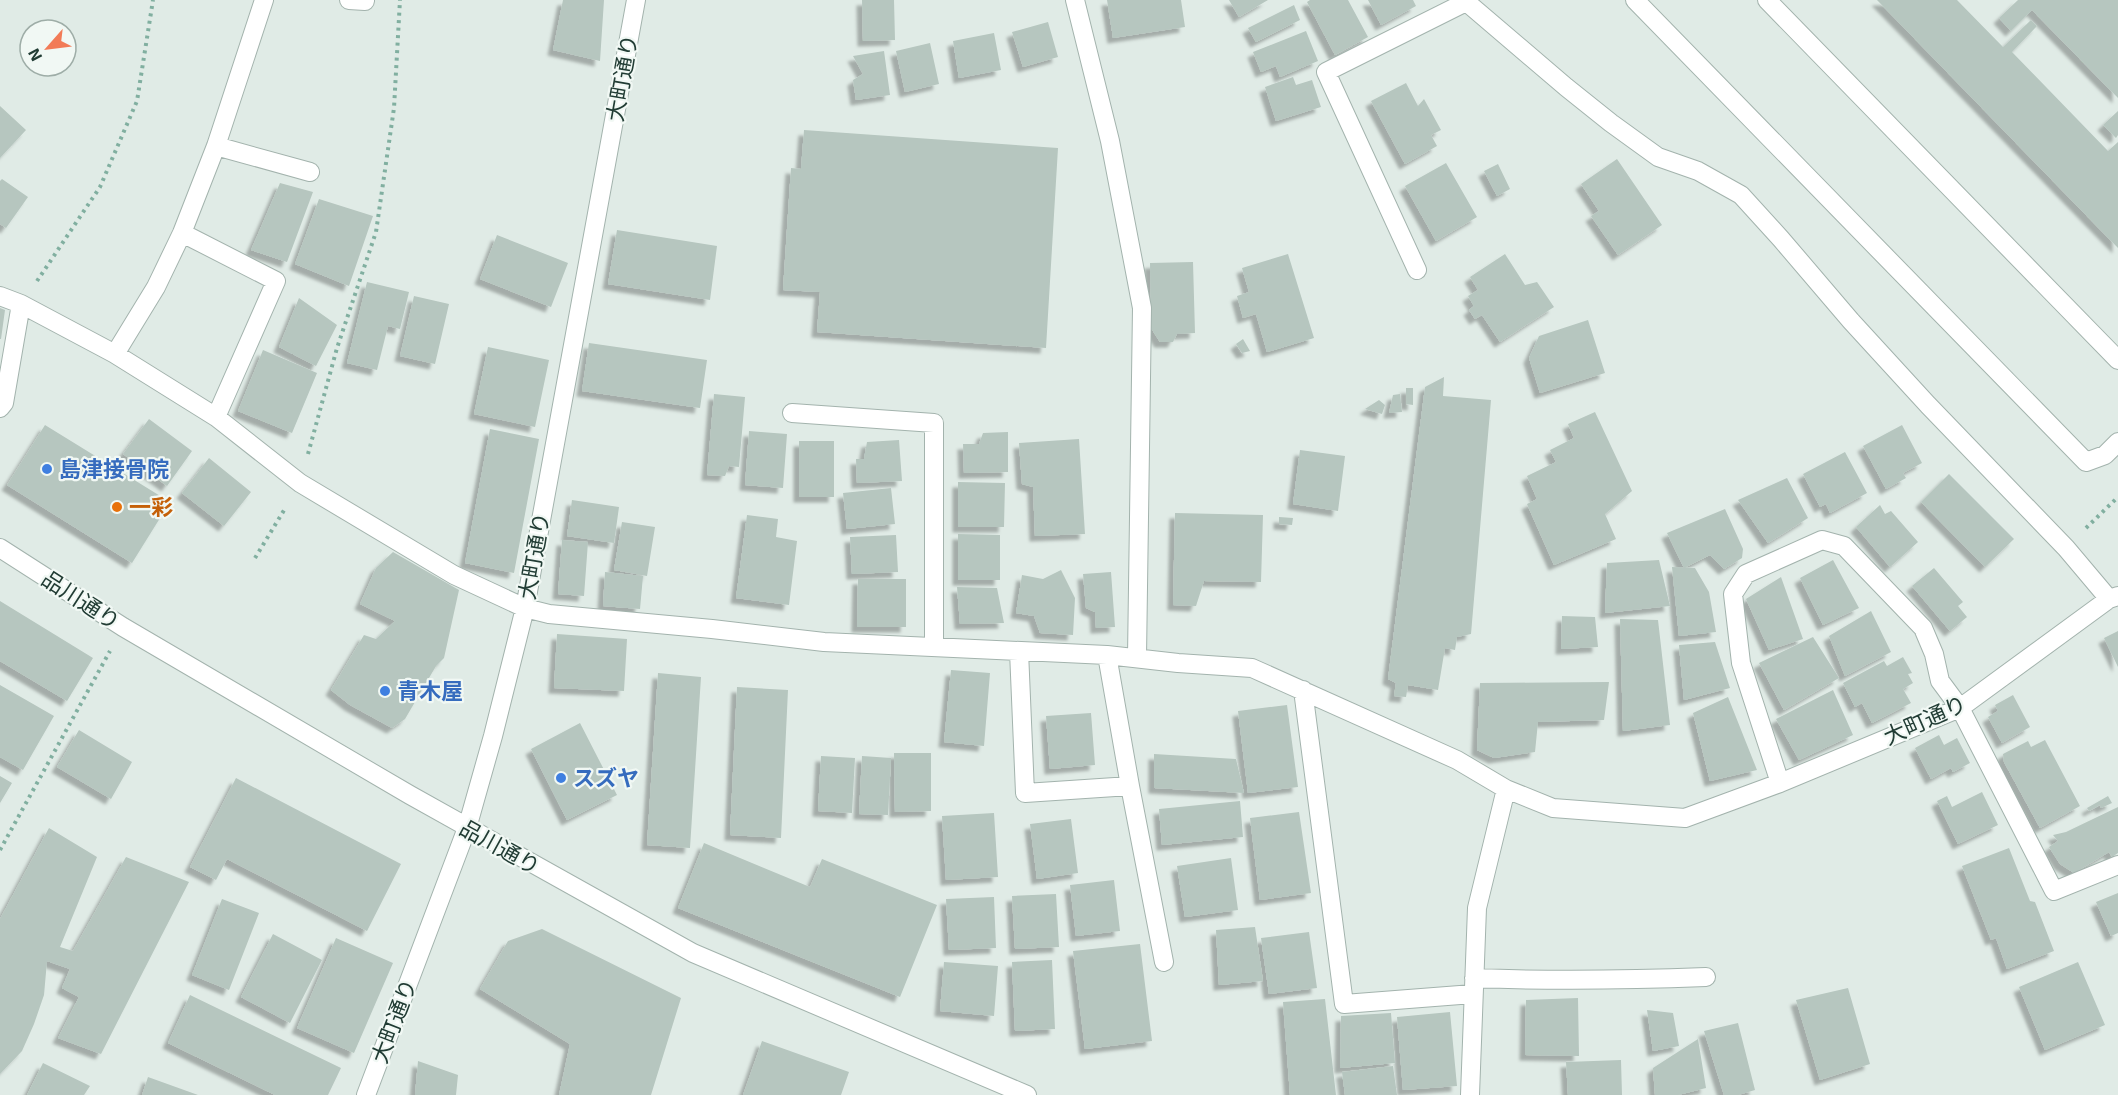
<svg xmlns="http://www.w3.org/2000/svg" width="2118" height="1095" font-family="'Exo 2','Noto Sans JP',sans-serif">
<defs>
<filter id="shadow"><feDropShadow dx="-5.5" dy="5.5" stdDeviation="1.5" flood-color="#0004"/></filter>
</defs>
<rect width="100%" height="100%" fill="#e0ebe6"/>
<path fill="#b6c6bf" filter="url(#shadow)" d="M563,0h41l-4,61 -47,-11z
M862,0h32l1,40 -32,1z
M1107,0h74l4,27 -72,11z
M1229,0h39l-29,17z
M1310,0h38l20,37 -33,18 -28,-53z
M1368,0h45l3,6 -35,19z
M1877,0h80l46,47 28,-27 6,6 -25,26 96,99 10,-9v106z
M2018,0h100v98l-86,-88 -21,21 -12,-13z
M1294,5l6,15 -44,22 -8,-14z
M1048,22l10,35 -35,10 -11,-35z
M1306,31l12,30 -38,16 -4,-11 -15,6 -8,-20z
M994,33l7,37 -42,8 -6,-37z
M930,43l9,41 -34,8 -9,-41z
M884,51l6,44 -34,5 -3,-20 10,-6 -10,-18z
M1293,77l3,8 16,-5 9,27 -45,14 -11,-34z
M1406,83l12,23 6,-7 17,31 -10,5 6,11 -32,18 -34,-63z
M0,106l26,24 -26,28z
M2118,111v24l-2,3 -13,-13z
M804,130l254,18 -12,200 -229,-16 3,-40 -37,-2 8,-122 10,1z
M1617,159l45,66 -44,30 -27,-39 8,-5 -18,-27z
M1446,163l31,54 -41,24 -31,-55z
M1498,164l12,25 -13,7 -13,-25z
M2,179l26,18 -22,31 -6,-4v-43z
M280,183l33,9 -26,70 -36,-12z
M319,199l54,17 -24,70 -54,-22z
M617,230l100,16 -7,54 -102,-16z
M497,235l71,28 -17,44 -71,-28z
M1288,254l26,84 -47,14 -11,-38 -13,4 -6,-22 12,-4 -7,-24z
M1505,254l20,31 12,-3 17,25 -54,35 -18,-27 -7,4 -6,-9 5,-4 -6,-10 10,-6 -8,-13z
M1193,262l2,71 -18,1 -4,8h-13l-9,-14 -1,-65z
M367,282l42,10 -9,37 -12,-3 -11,44 -30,-7z
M414,296l35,8 -14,60 -35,-8z
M299,298l38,27 -21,41 -37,-19z
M0,308l5,2 -4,29h-1z
M1588,320l17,53 -65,20 -11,-35 10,-22z
M1243,339l7,12 -8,2 -6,-9z
M589,343l118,17 -7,48 -118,-17z
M488,347l61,13 -14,67 -61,-13z
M263,350l54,23 -25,60 -54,-22z
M1444,377l-1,19 48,4 -20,234 -14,3 -2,13 -10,-2 -7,42 -30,-5 -2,12 -12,-1 2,-13 -8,-4 37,-292z
M1406,388h7v17l-7,-1z
M714,394l31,3 -6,70 -10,-1 -4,10 -18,-1z
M1400,394l2,18 -13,1 4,-18z
M1379,400l6,5 -3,9 -17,-5z
M1595,412l37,79 -27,23 11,25 -62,26 -27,-61 10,-5 -10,-23 29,-14 -6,-12 24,-12 -6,-14z
M149,419l43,32 -25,35 -44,-32z
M45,425l125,77 -38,61 -125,-78z
M1902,425l20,38 -19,10 3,5 -20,11 -23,-43z
M490,429l49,10 -25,134 -49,-10z
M749,431l38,3 -4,54 -38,-3z
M1008,432v40l-44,1 -1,-29h16l4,-11z
M1079,439l6,95 -50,2 -2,-49 -11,-3 -3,-41z
M899,440l3,41 -45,2 -1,-24h8l3,-17z
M799,441h35v56h-35z
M1300,450l45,6 -7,55 -45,-7z
M1845,452l22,41 -37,20 -4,-9 -6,3 -17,-33z
M209,458l42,34 -27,34 -42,-33z
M1949,474l65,65 -29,28 -64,-65z
M1787,478l21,40 -40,25 -30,-43z
M958,482l47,1 -1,44h-46z
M891,488l4,36 -48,5 -4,-36z
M572,500l47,7 -5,36 -47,-7z
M1880,505l5,9 6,-3 27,31 -28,25 -34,-40z
M1725,509l18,40 -1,9 -18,11 -14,-14 -26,13 -17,-35z
M1175,513l88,2 -2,67 -57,-1 -8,25 -23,-1z
M747,515l31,4 -2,18 21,4 -8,64 -53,-7z
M1279,517l14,1 -1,7 -13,-1z
M622,522l33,5 -8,49 -33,-6z
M958,534l42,1v45h-42z
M896,535l2,37 -46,2 -2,-37z
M562,540l26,2 -4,54 -26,-2z
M393,552l66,38 -15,68 -8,8 -31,53 -13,9 -42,-23 -19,-15 33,-55 12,4 19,-18 -35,-17 16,-36z
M1659,560l11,46 -65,7 2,-50z
M1833,560l26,48 -36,17 -23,-47z
M1672,567l23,1 14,24 7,40 -37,4z
M1934,568l29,34 -5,4 9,11 -17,14 -38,-45z
M1061,570l14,28 -2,37 -33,-2 -6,-17 -18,-3 6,-38 21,4z
M605,572l38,4 -3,33 -37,-3z
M1111,572l4,55 -19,1 -1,-16 -9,-4 -3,-34z
M1781,577l22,62 -34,11 -23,-51z
M858,579h48v48h-49z
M957,587l40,1 7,35 -44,1z
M0,601l93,57 -26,43 -67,-40z
M1871,611l20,41 -46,24 -16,-40z
M1562,616l33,1 3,30 -37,2z
M1620,619l38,1 12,105 -47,6z
M2118,631v36l-14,-29z
M557,634l70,5 -3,52 -70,-3z
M1813,637l26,41 -55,32 -25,-47z
M1715,642l15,46 -46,12 -5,-55z
M1903,657l9,16 -4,1 5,9 -10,6 8,14 -39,20 -10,-20 -7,4 -12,-24 41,-22 3,5z
M951,670l39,3 -6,73 -40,-4z
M658,673l43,4 -11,171 -43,-3z
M1609,682l-5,38 -66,2 -3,30 -41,6 -17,-8 3,-67z
M0,685l54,31 -31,54 -23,-13z
M737,687l51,3 -7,148 -51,-3z
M1833,690l20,45 -54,25 -23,-41z
M2013,695l17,32 -28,16 -14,-26 10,-6 -3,-6z
M1728,697l29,73 -47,11 -17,-68z
M1287,705l11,82 -50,6 -10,-82z
M1091,713l4,52 -45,4 -4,-53z
M580,723l37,72 -50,25 -36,-71z
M79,730l53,32 -21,37 -54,-32z
M1939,735l5,10 13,-7 13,25 -17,9 -2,-4 -20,11 -16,-31z
M2045,740l35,66 -40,22 -36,-66 -1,-8 25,-13 3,6z
M894,753h37v58l-36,1z
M1154,754l82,5 8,34 -90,-5z
M821,756l34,2 -3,55 -34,-2z
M862,756l29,2 -3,57 -29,-1z
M0,776l12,7 -12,20z
M236,778l165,86 -34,67 -140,-72 -11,21 -26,-13z
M1982,792l16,33 -40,19 -21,-43 10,-5 5,11z
M2108,796l4,7 -11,5 -1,-3 -11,6 -2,-3z
M1240,801l3,36 -81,8 -3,-36z
M2118,807v46l-6,4 -3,-5 -35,21 -14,-9 -11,-17 9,-6 -5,-6 13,-3z
M1299,812l12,81 -51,7 -10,-82z
M994,813l4,64 -52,3 -4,-64z
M1071,819l7,54 -41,6 -7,-55z
M49,828l48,29 -37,90 13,4 53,-94 63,25 -88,172 -43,-16 21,-41 -17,-9 8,-19 -23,-8 -3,34 -10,29 -12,27 -22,23v-155z
M704,843l106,44 12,-28 115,46 -37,92 -222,-89z
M2009,848l21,53 5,1 19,49 -47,18 -11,-31 -5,2 -29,-74z
M1231,858l7,52 -53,7 -8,-51z
M1114,880l6,51 -44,5 -6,-51z
M2118,893v40l-7,3 -15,-34z
M1056,894l3,53 -44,2 -3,-53z
M994,897l2,51 -47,2 -3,-51z
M222,899l37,14 -30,77 -37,-15z
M1255,927l8,54 -44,4 -3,-55z
M542,929l139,69 -30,97h-92l11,-51 -90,-55 28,-48z
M1309,932l8,56 -48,6 -8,-56z
M273,934l49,26 -32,63 -49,-26z
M336,938l57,25 -39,90 -57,-25z
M1140,944l12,97 -67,8 -12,-98z
M1052,960l3,69 -40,2 -3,-69z
M944,962l54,4 -4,50 -54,-5z
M2078,962l27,63 -60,25 -26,-63z
M1848,988l22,76 -50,16 -24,-80z
M190,995l151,73 -13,27h-53l-107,-52z
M1578,998l1,58 -54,-1 1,-55z
M1325,999l11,96h-46l-7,-93z
M1647,1010l26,3 6,33 -26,5z
M1450,1012l7,74 -54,4 -6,-73z
M1391,1013l4,50 -55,5 1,-52z
M1738,1023l17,67 -17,5h-14l-20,-64z
M1698,1039l8,49 -28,7h-23l-2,-27z
M762,1041l87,31 -8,23h-98z
M1621,1060l1,35h-54l-2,-33z
M418,1061l40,14 -2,20h-41z
M43,1063l47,23 -6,9h-57z
M1393,1066l4,29h-52l-3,-23z
M148,1077l50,18h-56z"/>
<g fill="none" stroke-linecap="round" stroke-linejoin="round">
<g stroke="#a3b3ad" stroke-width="20">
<path id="minor" d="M349,0l16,1
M1075,0l35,141 32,167 -5,349
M1464,0l102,87 45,36 47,34 40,14 43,24 40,44 70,82 77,84 138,143 43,51
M1635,0l451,462 19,-7 13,-13
M1767,0l351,360
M216,146l94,26
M182,233l94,48 -60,136
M1417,270l-91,-198 140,-70
M0,296l21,8 94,50 101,63 84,66 154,92 71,33 24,6 163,15 112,13 283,13 71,8 74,5 205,92 49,29 47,19 132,10 95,-35 180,-75 149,-109 9,-3
M115,354l41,-67 26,-54 34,-87 48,-146
M0,408l4,-5 17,-99
M792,413l142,10v224
M0,548l123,79 287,168 283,158 334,142
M1019,651l6,142 105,-7
M1107,655l23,131 34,176
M1303,690l41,314 129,-10
M1780,783l-39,-120 -8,-69 13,-20 76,-34 22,6 79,82 11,26 6,27 20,27 94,183 64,-26
M1474,978c78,3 155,2 232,-1
M366,1095l101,-267 26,-92 32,-128 111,-608
M1470,1095l7,-187 29,-119"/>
</g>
<path stroke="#81afa0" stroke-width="4" stroke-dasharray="3 4.5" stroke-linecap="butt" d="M37,281l63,-94 37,-86 16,-101
M308,454l29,-106 39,-116 18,-124 6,-108
M2086,528l32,-31
M255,558l31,-51
M0,850l110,-199"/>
<use href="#minor" stroke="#fff" stroke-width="18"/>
</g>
<g fill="#3f7fe0" stroke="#f1f8f4" stroke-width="2">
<circle cx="47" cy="469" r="6"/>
<circle cx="385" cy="691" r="6"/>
<circle cx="561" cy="778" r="6"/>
</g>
<circle fill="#e8710a" stroke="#f1f8f4" stroke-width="2" cx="117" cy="507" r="6"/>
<g text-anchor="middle" stroke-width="4.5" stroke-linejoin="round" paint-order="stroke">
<g font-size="22" fill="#213c34" stroke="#f1f8f4">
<text transform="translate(622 78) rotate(-80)" y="8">大町通り</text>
<text transform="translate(534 556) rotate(-80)" y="8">大町通り</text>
<text transform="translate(81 600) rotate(33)" y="8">品川通り</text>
<text transform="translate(1925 720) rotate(-24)" y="8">大町通り</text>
<text transform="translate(500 847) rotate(29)" y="8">品川通り</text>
<text transform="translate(394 1021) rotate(-69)" y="8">大町通り</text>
</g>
<g font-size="22" font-weight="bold" fill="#366cbe" stroke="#f1f8f4" text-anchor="start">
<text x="59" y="477">島津接骨院</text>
<text x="397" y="699">青木屋</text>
<text x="573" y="786">スズヤ</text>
</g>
<g font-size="22" font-weight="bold" fill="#c56008" stroke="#f1f8f4" text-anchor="start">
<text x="129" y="515">一彩</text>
</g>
</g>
<g transform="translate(48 48) rotate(242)"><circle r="28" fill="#f1f8f4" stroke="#9eada7" stroke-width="1.5"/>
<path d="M0-4.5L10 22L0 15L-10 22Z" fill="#f27b57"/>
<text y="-9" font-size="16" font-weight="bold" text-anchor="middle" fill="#213c34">N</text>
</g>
</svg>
